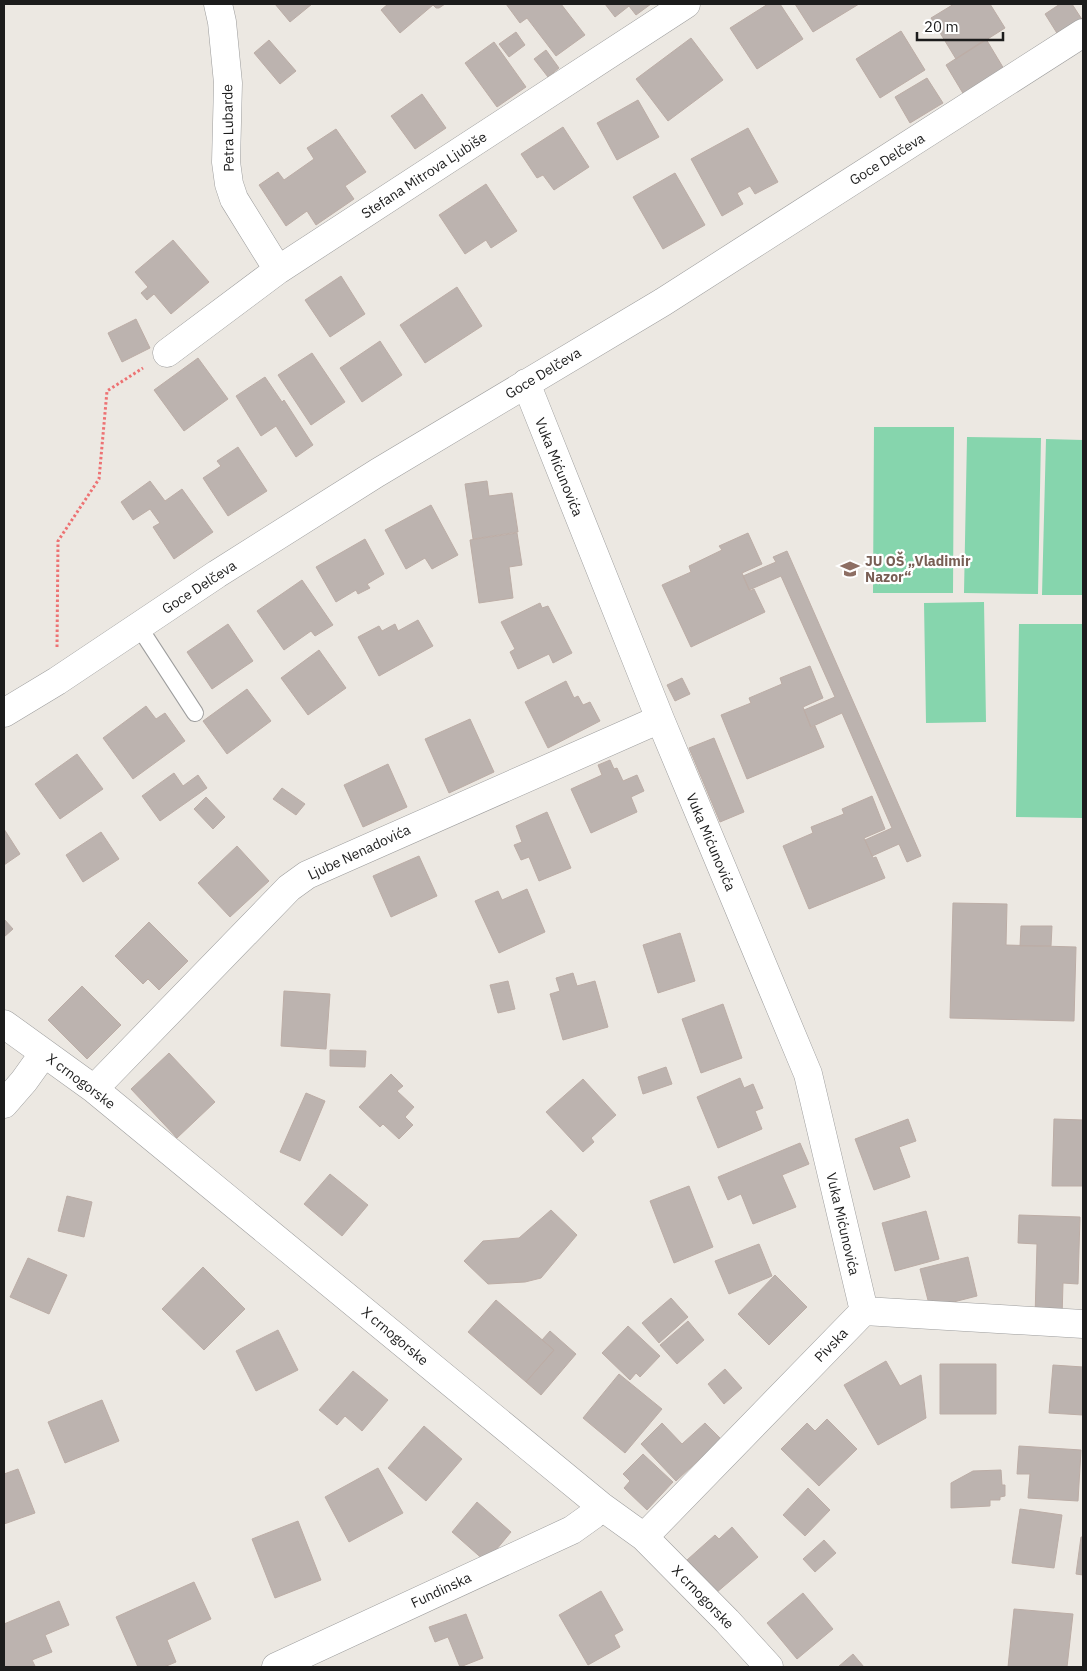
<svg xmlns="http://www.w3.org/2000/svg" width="1087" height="1671" font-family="'IBM Plex Sans',sans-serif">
<rect width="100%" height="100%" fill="#ece8e2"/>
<path fill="#86d5ad" d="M874,427h80l-1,166h-80z
M967,437l74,1 -3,156 -74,-1z
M1046,439l37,1v155h-41z
M984,602l2,120 -60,1 -2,-120z
M1019,624h64v194l-67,-1z"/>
<path fill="#bcb3af" stroke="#bcada6" d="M275,4h37l-22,18z
M388,4h57l-6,4h-3l-3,-3 -33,28 -19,-23z
M506,4h55l24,31 -29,21 -29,-38 -7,5z
M605,4h46l-15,11 -7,-9 -14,11z
M768,4h12l23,35 -46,30 -27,-41z
M795,4h64l-46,28z
M954,4h36l15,24 -49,31 -25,-41z
M1060,4h12l11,17 -23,17 -15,-24z
M901,31l24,39 -45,28 -24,-39z
M516,32l9,13 -16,12 -10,-13z
M691,38l32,42 -55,41 -32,-42z
M986,39l18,30 -40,26 -18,-30z
M269,40l27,31 -16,13 -26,-31z
M494,42l32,45 -29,20 -32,-44z
M546,50l13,18 -11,9 -14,-18z
M927,78l16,25 -33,20 -15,-26z
M422,94l24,34 -31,21 -24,-33z
M638,100l21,37 -42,23 -20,-37z
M563,127l26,40 -35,23 -11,-15 -6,3 -16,-24z
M748,128l30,54 -23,12 -5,-8 -13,7 6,11 -21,12 -31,-57z
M336,129l30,43 -21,14 9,13 -38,26 -9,-14 -21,15 -27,-41 19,-13 6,8 30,-21 -7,-11z
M675,173l30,52 -42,24 -30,-52z
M486,184l31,47 -26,17 -5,-8 -21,14 -26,-39z
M173,240l36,42 -38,32 -17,-20 -7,6 -6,-7 7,-6 -13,-15z
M341,276l24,38 -35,23 -25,-37z
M457,287l25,39 -57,37 -25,-38z
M136,319l14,29 -28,14 -14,-29z
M380,341l22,34 -40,27 -22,-34z
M312,353l33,49 -34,23 -33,-50z
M198,358l30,41 -44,32 -30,-41z
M265,377l17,25 2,-2 29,45 -17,12 -20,-31 -15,10 -25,-40z
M238,447l29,44 -39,25 -25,-38 18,-12 -4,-5z
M150,481l15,20 17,-12 31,43 -39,27 -21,-32 7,-4 -10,-14 -17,11 -12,-18z
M487,481l2,15 23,-3 6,39 -45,7 -8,-55z
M431,505l27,50 -26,14 -7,-11 -19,11 -21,-39z
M517,533l5,32 -13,2 4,31 -34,5 -9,-63z
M748,533l14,31 -20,9 8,18 4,-2 11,23 -74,35 -29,-62 29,-13 -2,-6 33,-16 -3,-4z
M365,539l19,35 -17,10 3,4 -12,6 -2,-4 -20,12 -20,-35z
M787,551l134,305 -14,6 -8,-18 -27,12 -7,-16 27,-12 -50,-115 -31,14 -7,-17 31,-13 -54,-121 -32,14 -6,-14 33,-14 -3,-5z
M302,580l31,45 -18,11 -4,-5 -27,19 -27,-39z
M540,603l2,5 6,-2 24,47 -19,10 -4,-9 -31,15 -8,-17 5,-3 -14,-27z
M418,620l15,26 -54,30 -21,-39 21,-11 3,5 13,-7 3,7z
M228,624l25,37 -41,28 -25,-37z
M319,650l27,38 -38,27 -27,-37z
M810,666l13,32 -20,9 8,21 4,-2 9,21 -77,32 -26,-64 30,-12 -2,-5 33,-14 -2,-6z
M682,678l8,16 -15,7 -8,-16z
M566,681l8,17 4,-2 5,9 7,-3 10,19 -52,27 -23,-46z
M247,689l24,32 -44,33 -24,-33z
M146,706l10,13 9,-6 20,28 -52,38 -30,-41z
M470,719l24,53 -45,21 -24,-54z
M714,738l30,74 -24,10 -31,-74z
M77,754l26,35 -43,30 -25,-35z
M610,760l4,9 3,-1 6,13 14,-6 7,16 -13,6 6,15 -46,21 -20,-44 31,-14 -4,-10z
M388,764l19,43 -44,20 -19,-42z
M174,773l9,13 15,-11 9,13 -47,33 -18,-25z
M282,788l23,16 -9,11 -23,-16z
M872,796l13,33 -21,9 9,20 3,-1 9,21 -76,31 -26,-63 30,-13 -2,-6 33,-13 -2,-5z
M206,797l19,20 -12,12 -19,-20z
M547,812l24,56 -32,13 -10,-24 -8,3 -7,-15 8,-3 -6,-16z
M4,829l16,25 -16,11z
M101,832l18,27 -36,23 -17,-27z
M237,846l32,35 -39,36 -32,-34z
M419,856l18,40 -46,21 -18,-41z
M527,889l18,43 -46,21 -24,-52 23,-10 4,9z
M953,903l54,1 -1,41 70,2 -2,74 -124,-3z
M4,919l9,10 -9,8z
M149,922l39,39 -29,29 -11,-11 -5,5 -28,-28z
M1021,926h31l-1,20h-31z
M680,933l15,48 -37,12 -15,-48z
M573,973l4,13 18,-5 13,46 -45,13 -13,-46 10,-3 -4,-13z
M508,981l7,28 -17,4 -8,-28z
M82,986l39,39 -34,34 -39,-39z
M284,991l46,3 -4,55 -45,-3z
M723,1004l19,54 -41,15 -19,-54z
M330,1050l36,1 -1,16 -35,-1z
M169,1053l46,49 -38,36 -46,-49z
M666,1067l6,17 -29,10 -5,-17z
M391,1074l12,12 -6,5 17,16 -9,10 8,8 -14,14 -16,-15 -3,3 -21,-20z
M740,1078l4,10 9,-4 10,24 -8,3 7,18 -44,19 -21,-51z
M583,1079l33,36 -25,23 3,4 -11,10 -37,-40z
M306,1093l19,8 -25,60 -20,-9z
M908,1119l8,22 -17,6 11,30 -36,13 -19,-51z
M1054,1119l29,1v66h-31z
M800,1143l9,21 -27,11 14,32 -43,17 -12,-30 -13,6 -10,-23z
M330,1174l38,31 -26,31 -38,-32z
M689,1186l24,61 -39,16 -24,-62z
M67,1196l25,6 -8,35 -26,-6z
M551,1210l26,25 -36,43 -16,4 -37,2 -24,-23 19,-20 36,-3z
M926,1211l13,48 -44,12 -13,-48z
M1019,1215l61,2 -2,67 -15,-1 -1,35h-27l2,-74 -19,-1z
M759,1244l13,32 -43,18 -14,-33z
M968,1257l9,39 -47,12 -10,-39z
M28,1258l39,17 -18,39 -39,-17z
M203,1267l42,42 -41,41 -42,-41z
M775,1275l32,32 -38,38 -31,-31z
M671,1298l17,19 -29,26 -17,-20z
M496,1300l58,50 -28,32 -58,-50z
M688,1321l16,19 -27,24 -17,-19z
M628,1326l32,30 -20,21 -4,-4 -6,7 -28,-27z
M278,1330l20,40 -42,21 -20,-40z
M550,1331l26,23 -35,41 -15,-13 28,-32 -12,-10z
M886,1361l14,25 21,-11 5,43 -48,27 -34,-60z
M940,1364h56v50h-56z
M1053,1365l30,2v48l-34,-2z
M725,1369l17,19 -18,16 -16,-20z
M353,1371l35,29 -26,31 -17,-15 -8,9 -18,-15z
M619,1374l43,35 -37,44 -42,-35z
M102,1400l17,41 -54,22 -17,-41z
M827,1419l30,30 -38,37 -38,-37 26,-26 8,8z
M662,1423l20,21 23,-21 16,16 -45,42 -35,-37z
M424,1426l38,33 -36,42 -38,-33z
M1019,1446l62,4 -3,51 -50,-3 2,-24h-13z
M643,1454l30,28 -26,28 -23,-22 6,-7 -7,-7z
M378,1468l25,45 -54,29 -24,-45z
M18,1469l17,44 -31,11v-50z
M1001,1470l1,15h3v11l-5,1v3h-10v6l-39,2v-25l22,-12z
M808,1488l22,22 -25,26 -22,-21z
M477,1502l34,30 -25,30 -34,-30z
M1020,1509l42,6 -8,53 -42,-5z
M298,1521l23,59 -46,18 -23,-59z
M732,1527l26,30 -42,36 -29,-33 28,-25 4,4z
M1081,1537h2v38l-7,-1z
M824,1540l12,13 -21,19 -12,-13z
M194,1582l17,37 -44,21 9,22 -12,5h-26l-22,-50z
M601,1591l22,39 -9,5 6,12 -32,18 -29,-50z
M803,1593l30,36 -36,30 -30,-36z
M59,1601l10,24 -24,10 7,17 -20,8 3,6 -3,1h-28v-43z
M1014,1609l59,5 -6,53h-59z
M466,1614l17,44 -23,9 -12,-30 -13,5 -6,-15z
M853,1654l11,13h-26z"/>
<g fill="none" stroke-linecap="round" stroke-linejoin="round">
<g stroke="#9d9d9d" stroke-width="18">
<path id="service" d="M139,627l56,86"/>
</g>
<g stroke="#9d9d9d" stroke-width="29">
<path id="minor" d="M218,4l4,18 6,61 -2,79 3,22 5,15 44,71
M167,353l111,-83 408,-266
M526,383l134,336 148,355 56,237
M4,713l53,-32 160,-107 160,-101 286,-171 420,-269
M4,1024l90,65 507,417 43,31 83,84 42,46
M94,1089l195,-201 18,-13 353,-156
M4,1104l20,-23 20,-28
M644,1537l220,-226 219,13
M276,1667l296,-137 21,-15 8,-9"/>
</g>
<path stroke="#ed7273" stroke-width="3" stroke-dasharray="2.5 2.5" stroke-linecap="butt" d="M57,647l1,-106 41,-62 8,-88 36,-23"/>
<use href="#service" stroke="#fff" stroke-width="16"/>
<use href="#minor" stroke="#fff" stroke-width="28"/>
</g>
<defs>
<g id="school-bare" transform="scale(1.5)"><path d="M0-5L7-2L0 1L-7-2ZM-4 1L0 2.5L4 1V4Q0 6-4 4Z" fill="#8d6e63" stroke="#fff" stroke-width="2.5" paint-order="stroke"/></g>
</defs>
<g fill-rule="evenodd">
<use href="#school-bare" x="850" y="569"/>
</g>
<g text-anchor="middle" stroke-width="4.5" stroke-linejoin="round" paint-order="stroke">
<g font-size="14" fill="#1c1c1c" stroke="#fff">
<text transform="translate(228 128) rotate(-91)" y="5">Petra Lubarde</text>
<text transform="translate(887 159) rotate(-32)" y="5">Goce Delčeva</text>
<text transform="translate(424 175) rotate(-33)" y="5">Stefana Mitrova Ljubiše</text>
<text transform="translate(543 373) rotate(-31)" y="5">Goce Delčeva</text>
<text transform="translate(559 467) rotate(68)" y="5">Vuka Mićunovića</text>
<text transform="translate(199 587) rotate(-33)" y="5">Goce Delčeva</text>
<text transform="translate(711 842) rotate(67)" y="5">Vuka Mićunovića</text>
<text transform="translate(359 852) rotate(-25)" y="5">Ljube Nenadovića</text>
<text transform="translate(81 1081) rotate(37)" y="5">X crnogorske</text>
<text transform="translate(843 1224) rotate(77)" y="5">Vuka Mićunovića</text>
<text transform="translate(395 1336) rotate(40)" y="5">X crnogorske</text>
<text transform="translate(831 1345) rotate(-46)" y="5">Pivska</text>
<text transform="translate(441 1590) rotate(-25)" y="5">Fundinska</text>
<text transform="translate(703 1597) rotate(46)" y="5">X crnogorske</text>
</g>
<g font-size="14" font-weight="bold" fill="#785e54" stroke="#fff" text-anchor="start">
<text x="865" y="566">JU OŠ „Vladimir<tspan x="865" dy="16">Nazor“</tspan></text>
</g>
</g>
<rect width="1087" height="1671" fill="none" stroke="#1c1c1c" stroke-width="10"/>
<path d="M917 32v8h86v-8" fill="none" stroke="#1c1c1c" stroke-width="2.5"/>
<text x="924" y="32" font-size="15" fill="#1c1c1c" stroke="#ffffff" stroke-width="4" paint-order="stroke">20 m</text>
</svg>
